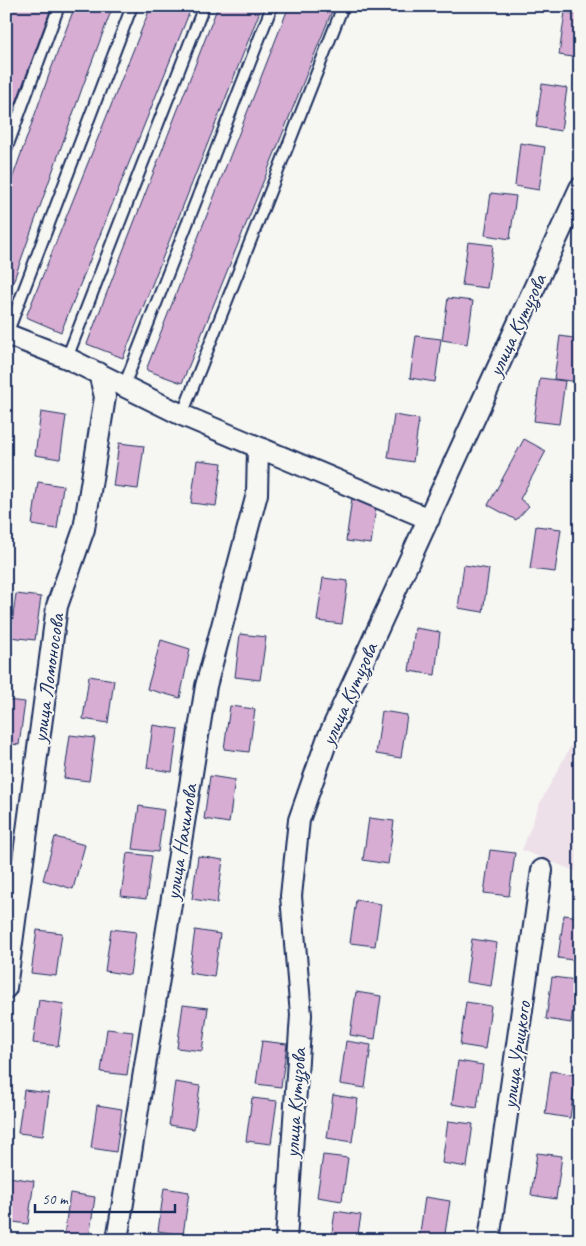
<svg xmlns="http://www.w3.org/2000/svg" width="586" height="1246" font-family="Caveat,sans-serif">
<rect width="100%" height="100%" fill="#f6f6f2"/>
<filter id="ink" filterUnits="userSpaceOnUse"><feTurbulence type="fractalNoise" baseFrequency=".02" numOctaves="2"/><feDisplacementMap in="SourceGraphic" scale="10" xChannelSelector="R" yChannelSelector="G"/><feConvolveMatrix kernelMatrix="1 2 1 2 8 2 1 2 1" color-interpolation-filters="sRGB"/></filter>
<g filter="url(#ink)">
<path fill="#ede0e9" d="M580,729v144l-58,-23 18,-47z"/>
<path fill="#d7add3" stroke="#1b2f5e" d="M11,6h41l-46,124v-112z
M75,6h38l-29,77 -78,219v-106l44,-124z
M151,6h41l-131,326 -35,-15z
M218,6h44l-139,352 -36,-14z
M289,6h45l-152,377 -36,-13z
M565,12l15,3v43l-21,-3z
M542,84l25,4 -6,43 -25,-4z
M520,143l25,4 -6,43 -24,-4z
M491,193l25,3 -6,43 -25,-4z
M468,242l25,3 -6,43 -25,-3z
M448,298l25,3 -6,43 -25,-4z
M416,336l25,3 -6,43 -25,-4z
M560,336l20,3 -1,43 -25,-3z
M540,378l25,3 -6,43 -25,-3z
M41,412l25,4 -6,43 -25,-4z
M394,415l25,4 -6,43 -25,-4z
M524,439l22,12 -26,48 9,7 -13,14 -28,-15z
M119,443l25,3 -6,43 -25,-3z
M197,460l25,3 -6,43 -25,-3z
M38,482l25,4 -6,43 -25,-4z
M352,498l25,3 -6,43 -25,-3z
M536,526l25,3 -6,43 -25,-3z
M464,565l25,4 -6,43 -25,-4z
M323,578l25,3 -6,43 -25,-3z
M16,594l25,3 -6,43 -25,-3z
M415,628l25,4 -5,43 -26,-4z
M240,634l26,3 -6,43 -25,-3z
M161,640l29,9 -10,49 -33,-9z
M89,676l25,4 -6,43 -25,-4z
M6,700l19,2 -6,43 -13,-2z
M230,706l25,3 -6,43 -25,-3z
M382,711l25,4 -6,43 -25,-4z
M153,725l25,4 -6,43 -25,-4z
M70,735l25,3 -6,43 -25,-3z
M210,776l25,4 -6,43 -25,-4z
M6,793l6,1 -6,38z
M139,806l25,4 -6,42 -25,-3z
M369,818l25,3 -6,43 -25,-4z
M55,837l30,8 -12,44 -30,-9z
M490,850l25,3 -6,43 -25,-3z
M127,853l25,3 -6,43 -25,-3z
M198,856l25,4 -6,43 -25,-4z
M356,900l25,4 -6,42 -25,-3z
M564,915l16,2v44l-22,-3z
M111,929l25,3 -6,43 -25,-4z
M37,930l25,3 -6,43 -25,-3z
M195,930l25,4 -6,43 -25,-4z
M472,939l25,4 -6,43 -25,-4z
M552,977l25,3 -6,43 -25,-4z
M356,992l25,4 -6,43 -25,-4z
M39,1000l25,4 -6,42 -25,-3z
M466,1002l25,4 -6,43 -25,-4z
M183,1005l25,3 -6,43 -25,-3z
M107,1029l26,3 -6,43 -26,-3z
M262,1041l25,3 -6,43 -25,-3z
M346,1041l25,4 -6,43 -25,-4z
M458,1061l25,4 -6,43 -25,-4z
M551,1071l25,4 -6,43 -25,-4z
M175,1082l25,4 -6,43 -25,-4z
M24,1090l25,3 -6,43 -25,-3z
M333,1095l25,4 -6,43 -25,-4z
M252,1098l25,3 -6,43 -25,-3z
M97,1105l25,4 -6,43 -25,-4z
M448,1121l25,3 -6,43 -25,-4z
M537,1153l25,3 -6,43 -25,-4z
M323,1155l25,3 -6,43 -25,-4z
M9,1177l25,4 -6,43 -22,-3v-24z
M164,1188l25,4 -6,43 -25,-4z
M70,1193l25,4 -6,42 -25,-3z
M425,1197l25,4 -6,39h-25z
M335,1211l26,4 -4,25h-26z
M525,1234l25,4v2h-26z"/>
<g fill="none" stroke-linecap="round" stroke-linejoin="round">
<g stroke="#1b2f5e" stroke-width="14">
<path id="lane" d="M6,150l53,-144
M7,334l125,-328
M67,358l137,-352
M124,386l148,-380
M182,415l161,-409"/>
</g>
<g stroke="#1b2f5e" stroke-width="24">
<path id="street" d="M6,334l61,24 115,57 247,104
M6,988l51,-382 27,-77 21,-132 -6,-24
M117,1240l89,-554 51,-192 1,-46
M286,1240l15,-225 -10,-119 8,-76 28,-80 253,-552
M489,1240l53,-370"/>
</g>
<use href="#lane" stroke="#f6f6f2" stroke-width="10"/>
<use href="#street" stroke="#f6f6f2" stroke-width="20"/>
</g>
</g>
<g text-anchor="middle" stroke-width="4" stroke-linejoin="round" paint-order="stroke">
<g font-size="21" fill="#1b2f5e" stroke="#f6f6f2">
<text transform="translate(517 325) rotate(-65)" y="7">улица Кутузова</text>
<text transform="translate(48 678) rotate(-82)" y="7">улица Ломоносова</text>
<text transform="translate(349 694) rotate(-66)" y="7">улица Кутузова</text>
<text transform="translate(181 842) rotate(-81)" y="7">улица Нахимова</text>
<text transform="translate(516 1055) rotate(-82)" y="7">улица Урицкого</text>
<text transform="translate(295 1103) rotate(-86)" y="7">улица Кутузова</text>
</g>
</g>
<rect width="586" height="1246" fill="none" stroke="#f6f6f2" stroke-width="25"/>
<rect x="12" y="12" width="561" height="1221" fill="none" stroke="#1b2f5e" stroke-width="2" filter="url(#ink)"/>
<path d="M35 1204v8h140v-8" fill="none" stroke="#1b2f5e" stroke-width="2.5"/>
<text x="42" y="1204" font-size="15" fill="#1b2f5e" stroke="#f6f6f2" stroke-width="4" paint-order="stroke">50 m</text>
</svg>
